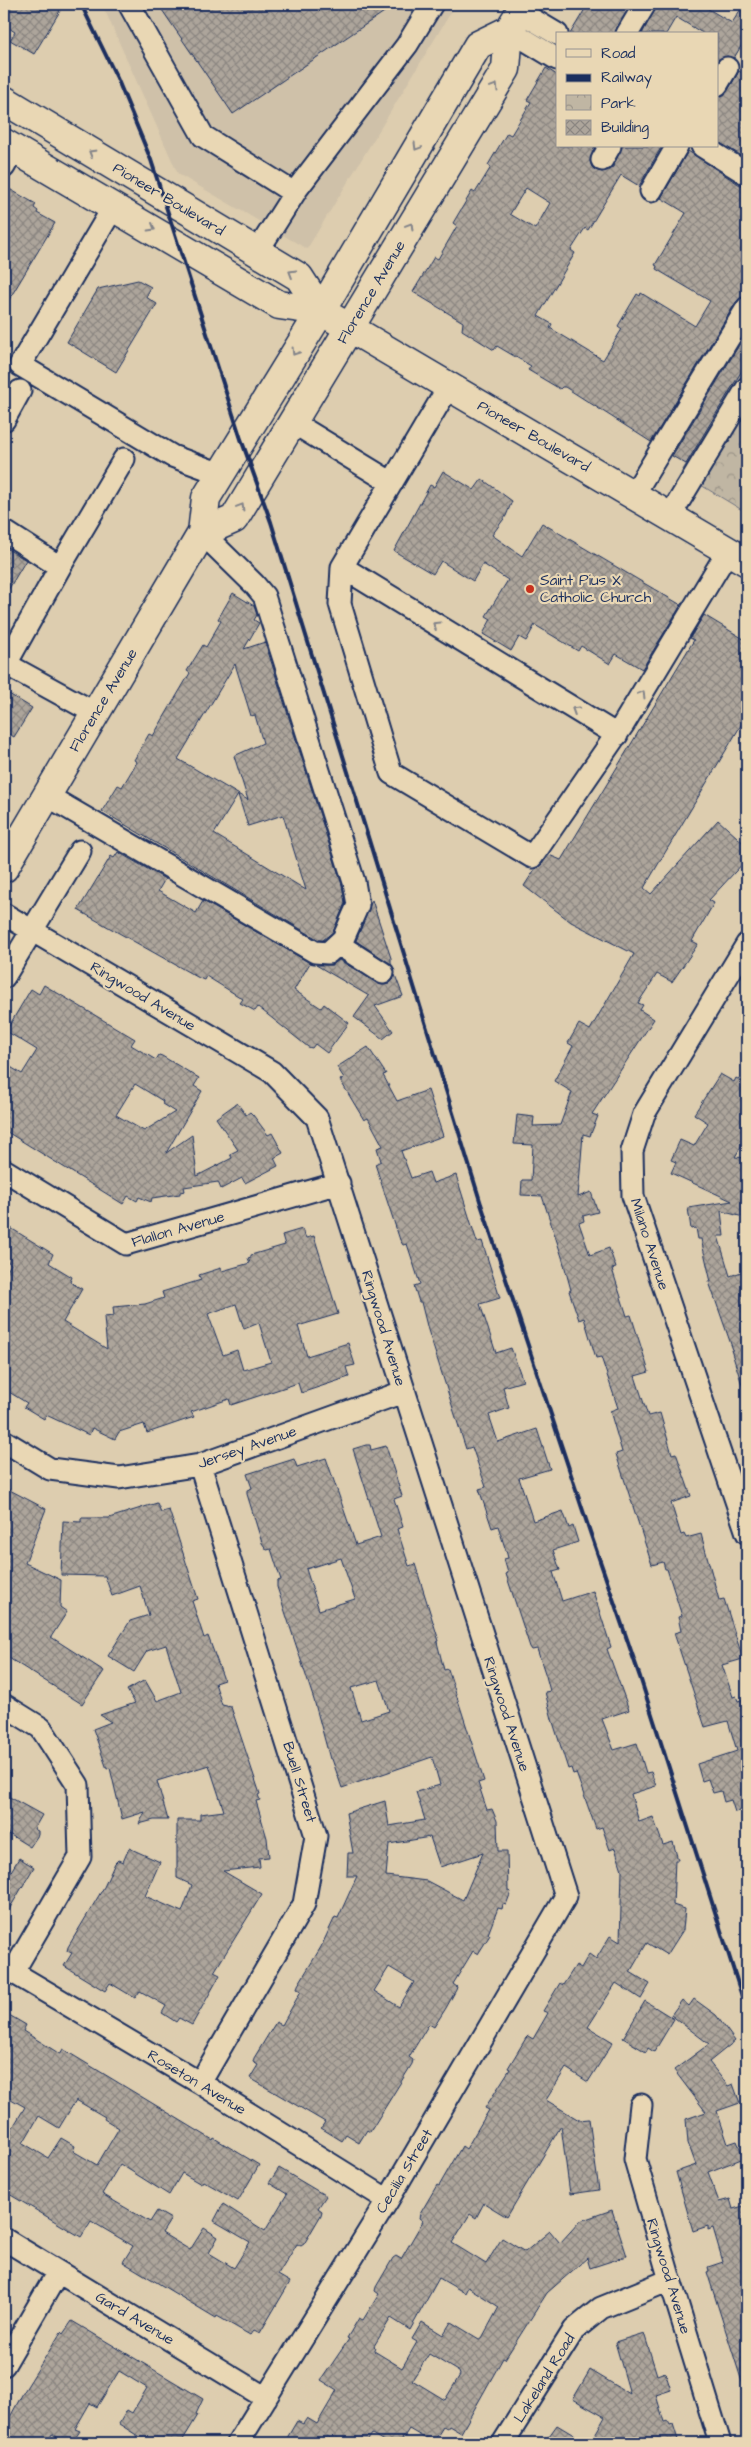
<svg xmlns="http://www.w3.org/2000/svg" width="751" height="2447" font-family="'Architects Daughter',sans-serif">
<defs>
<pattern id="park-crowns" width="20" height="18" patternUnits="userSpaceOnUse" patternTransform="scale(1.25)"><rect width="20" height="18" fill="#c0b6a3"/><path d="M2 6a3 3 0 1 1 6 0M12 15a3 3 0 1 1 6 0" fill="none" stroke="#9b9488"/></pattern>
<pattern id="building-cross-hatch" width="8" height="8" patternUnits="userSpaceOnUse" patternTransform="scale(1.25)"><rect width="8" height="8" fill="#ada59b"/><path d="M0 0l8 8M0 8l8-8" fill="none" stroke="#8c8782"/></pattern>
</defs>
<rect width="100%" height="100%" fill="#ddcdaf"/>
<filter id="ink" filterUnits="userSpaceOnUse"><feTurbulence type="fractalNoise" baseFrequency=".02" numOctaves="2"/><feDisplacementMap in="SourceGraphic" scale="10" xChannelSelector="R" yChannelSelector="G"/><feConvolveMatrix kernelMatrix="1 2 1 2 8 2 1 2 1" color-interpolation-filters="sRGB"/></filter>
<g filter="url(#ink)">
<path fill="#cfc1a9" d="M102,4h354l-149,245 -129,-75z"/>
<path fill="url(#park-crowns)" stroke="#6e7280" d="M747,362v151l-66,-40z"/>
<path fill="url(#building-cross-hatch)" stroke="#1b2f5e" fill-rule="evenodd" d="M4,4h52l4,7 -26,43 -24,-14 5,-8 -11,-7z
M158,4h238l-163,110z
M588,4h43l-16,30h-45z
M657,4h43l32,19 12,-19h3v32l-13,22 -7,-2 -10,5v-27h-13l-28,-17 -10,17h-24z
M546,68l11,7v71h38l-5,15 2,6 10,5 11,-5 9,-21h40l-23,40 -18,-11 -33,55 -3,-2 -14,22 4,3 -37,63 14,8 -2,4 53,32 19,-31 -4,-3 19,-32 3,2 1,-3 54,33 15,-25 -54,-32 1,-3 -2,-1 31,-52 -25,-15 27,-47 52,34 7,1v110l-11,6 -85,140 -86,-55h-3l-2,2 -32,-19 3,-4 -34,-20 -3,4 -32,-20 1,-8 -50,-30 21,-35 4,2 19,-33 -4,-3 19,-32 3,2 16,-26 -3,-2 19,-32 4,2 20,-33 -4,-2zM526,188l24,15 -15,26 -25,-15z
M739,71l8,5v83l-30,-18v-44l10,-5z
M4,186l32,18 -2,4 4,3 -1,2 18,10 -51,85z
M138,280l13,7 -5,10 11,7 -41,68 -49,-30 31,-53z
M747,332v30l-61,102 -14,-8z
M443,471l31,19 8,-11 30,22 -6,15 -14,19 30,21 20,-33 139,82 -39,64 -26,-15 -6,10 -29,-18 -3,5 -43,-26 -9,16 -7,-4 -8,14 -28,-17 8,-15 -5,-3 22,-36 -25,-16 -10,17 -32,-20 -8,13 -39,-23 36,-66 4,2z
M4,547l22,13 -22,37z
M233,593l21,13 3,9 -3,5 5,3 -15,26 21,-7 77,243 3,18 -12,29 -10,8h-4l-217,-129 16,-26 4,2 15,-25 -3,-2 15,-26 4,2 37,-63 -3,-2 16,-26 3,2 15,-26 -3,-2zM235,664l16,52 4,-1 8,28 -29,13 14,44 -70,-41zM238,795l10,31 35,-11 23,75 -92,-56z
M704,615l43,26v74l-103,173 7,6 67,-74 29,26v13l-38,41 5,3 -22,38 6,3 -26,38 -15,-8 -19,29 5,2 -3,5 14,9 -62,95 6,2 -8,20 -7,-2 -5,63 13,-5 7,20 -15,4 1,5 -5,2 11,32 19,-7 7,20 -4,1 15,47 4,-1 18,57 -14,4 13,40 12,-3 12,41 4,-1 15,43 -20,7 10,32 3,-1 2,4 15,-4 18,66 5,-1 19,60 -21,6 11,32 3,-1 2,5 9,-3v111l-12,3 -4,-12 -7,2 -3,-11 -8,2 -5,-14 -6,2 -5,-17 40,-13 -9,-30 -23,6 -31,-94 7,-2 -3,-14 4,-1 -15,-47h-2l-2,-7 -11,3 -36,-111 6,-2 -12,-41 8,-3 -17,-51 -5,1 -12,-40 -5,2 -10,-29 2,-1 -9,-33 -20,-61 -21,-1 1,-15h9l2,-35 -19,-1 3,-29 17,2 -1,9 27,-1 12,-33 -18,-11 19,-35 -5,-3 11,-19 11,6 44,-76 -63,-32 -47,-36 11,-17 7,-5 7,-9 12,5 133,-220 -4,-2z
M4,691l28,17 -18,29 -10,-6z
M118,852l47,27 -7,12 38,22 7,-12 107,62 -16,27 27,18 3,-4 25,19 -22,30 -12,-9 -3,4 -4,-1 -50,-40 -3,4 -15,-8 3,-4 -37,-23 -2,4 -5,-2 -121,-68 33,-54 3,2z
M372,900l19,58v6l-35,-23z
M339,960l43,25 7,-1 6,-9 8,21 -28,10 18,25 -10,8 -29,-22 15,-21 -53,-31h16z
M44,985l91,54 -4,6 25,15 3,-5 3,1 37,22 -5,8 8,5 -36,62 26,-18 5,41 35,-18 -2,-4 8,-4 -22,-32 21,-15 9,12 4,-3 3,3 15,20 4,-2 11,20 -9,5 4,8 -33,17 -3,-5 -21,11 -3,-7 -34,5 1,4 -5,1v2l-28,4 -1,4 -12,-5 -2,4 -9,-5 -5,8 -119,-74v-67l18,11 15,-24 -31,-19 25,-42 8,5zM135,1084l28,17 -1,3 13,8 -31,19 -28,-16z
M368,1047l18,27 -3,1 14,26 31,-11 15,46 -42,15 10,27 18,-6 4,11 23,-8 21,67 5,-1 18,57 -20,6 16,49 15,-5 12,33 -20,6 6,21 -20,7 9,27 39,-13 13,40 -31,9 5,15 9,28 30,-10 6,17 4,-2 5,16 -25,8 7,20 -7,2 9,29 31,-10 18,56 -4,2 22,61 -27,9 12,31 23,-7 9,30 5,-1 5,14 -25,8 8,28 14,-5 10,28 10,-3 5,18h-3l-2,45 12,4 -2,21 -16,25 -20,-12 -17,29 20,12 -9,15 -25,-16 -28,44 25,15 -25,40 -22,-14 -20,32 33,20 10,-1 10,71 -29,4 -9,-68 -54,91 -23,-14 -8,15 -6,-4 -18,29 34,21 16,-26 23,14 25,-21 10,12 20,-22 32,-11 15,46 -37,12 -3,-10 -40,35 -42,66 -2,-1 -42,75 -12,-7 -2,3 -4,-2 -10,16 -24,-14 -9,14h-13l-15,-9 -6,9h-28l-11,-7 -5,7h-38l13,-22 6,3 4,-6 10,6 20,-34 -16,-10 28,-41 -2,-1 12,-20 4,2 16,-26 -4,-3 1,-4 17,-29 3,-2 5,3 22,-38 -4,-3 1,-4 17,-29 2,1 23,-40 4,3 23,-39 -4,-2 25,-39 -2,-1 18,-30 2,-2 5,3 15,-26 -5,-2 17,-28 3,2 13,-20 5,3 8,-14 7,5 14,-23 10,6 2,-72 -7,-22 -5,2 -8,-23 -6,2 -20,-56 -3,1 -2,-6 -3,1 -16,-50 -7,-27 5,-1 -4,-15 -9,-27 -5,1 -2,-3 -24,-73 2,-1 -4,-14 4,-1 -1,-4 -9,-28 -6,2 -13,-39 7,-2 -14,-40 -6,2 -38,-119 -7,-28h-2l-5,-16 6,-2 -9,-28 -4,-12 -4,1 -3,-5 -25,-76 6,-3 -4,-13 6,-2 -15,-28 -4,2 -24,-40 4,-2 -7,-11zM439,2278l26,15 3,-6 31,20 -17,31 -3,1 -28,-17 -8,13 -21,-13 -10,17 5,3 -15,26 -28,-17 2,-3 -2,-2 17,-28 19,12zM429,2354l30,18 1,3 -15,25 -33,-20z
M720,1074l14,8 2,-4 11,6v52l-12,21 12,1v60l-26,-7 3,25h-6l12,40 17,-6v121h-3l-13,-41h2l-24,-68h2l-10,-43h-3l-2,-11 -5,1 -3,-21 44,-7 -61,-28 5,-11 -5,-2 9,-20 14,6 14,-23 -14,-9z
M9,1227l44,27 -4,9 23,14 -2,5 12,7 -19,33 44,27 -3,-32 10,-1 -1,-9 32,-3 19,-6 -2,-6 39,-12 -2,-5 22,-7 1,3 28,-8 -2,-5 3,-1v-2l34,-10 -3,-10 20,-6 4,9 8,-2 24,78 -40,12 9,30 41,-13 7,22 -9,2 3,10 -48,16 -3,-10 -67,22 -2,-6 -38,13 3,5 -47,16 -3,-9 -25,8 -4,7 -23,-11 -3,7 -43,-20 -2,4 -20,-12 3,-4 -23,-14v-113l7,-12 -7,-5v-24zM236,1304l8,25 15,-6 12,39 -28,8 -6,-20 -14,5 -15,-41z
M366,1445h4l1,5 15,-4 16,50 -8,3 9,28 -6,2 12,37 6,-2 24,77 -2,1 7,28 4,-1 36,112 -6,2 9,27 5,-1 5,12 1,30h9l1,40 3,1 -5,13 -3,-1 -1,5 -4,-1 -10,26 2,1 -12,19 -5,-3 -20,33 4,3 -1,3 -10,18 -12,19 -5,-3 -20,33 4,3 -1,4 -42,68 -3,-2 -8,13 -13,-8 -4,6 -21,-13 4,-6 -75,-44 8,-13 -5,-3 1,-4 22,-36 6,3 19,-34 -4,-2 1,-4 23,-38 14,-30 3,1 19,-42h-10l1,-23h5l-7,-40 39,-12 4,25 36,-6 -9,-28 24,-7 -8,-28 -90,31 -10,-29h-2l-16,-59 -37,-113v-6l4,-1 -10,-31 -4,1 -5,-7 -15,-49v-4l5,-2 -5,-14 47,-15 3,8 29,-9 30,87 25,-8 -28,-88zM341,1558l14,41 -36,11 -13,-41zM379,1680l10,31 -28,9 -10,-32zM430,1837l10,30 43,-14 -20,47 -36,-19 -41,-5 3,-32zM389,1967l25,15 -15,25 -25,-16z
M4,1487l42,22 -21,54 36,17 -1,27 7,5 -16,25 53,34 -22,33 -78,-49z
M157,1503l4,9 8,-2 29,89 -6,2 12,37 4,-2 16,44 -9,3 7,22 9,2 29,87 -2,1 2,5 -4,1 11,37 2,19 -10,1 1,9 -37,4 39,23 -48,78 6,3 -28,50 -13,-7 -3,4 -14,-9 4,-7 -26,-15 -5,7 -25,-15 -5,8 -41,-25 8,-13 -5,-2 1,-4 36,-60 11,-24 3,-3 5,2 6,-14 31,14 -15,34 37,16 10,-27 -15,-7v-58h23v-6l24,-3 -15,-46 -52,16 11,39h-14l-15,4 6,-12 -23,7 -12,-51 -3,1 -14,-40 18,-7 -11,-7 35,-12 -8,-13 18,-10 12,21 24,-9 -15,-47 -19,6 -13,21 -26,-16 22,-35 19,-6 -9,-29 -28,10 -7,-20 -44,-1 2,-54 18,1v-4h28z
M4,1794l38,21 -8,14 4,2v4l-8,12 -26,-16z
M19,1858l15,9 -30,51v-48l6,3z
M694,1999l22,16 19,26 -26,21 19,24 5,-2 7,19 -23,8 11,33 9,-3 7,17 -36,14 11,30 11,-3 3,10 14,-4v179l-4,1 -36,-113 2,-1 -1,-4 15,-5 -10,-34 -5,2v-4l-15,5 -17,-59 20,-7 -8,-22 -2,-24 20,-7 -32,-42 35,-26 -38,-29 11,-15 7,6z
M645,2001l29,18 -20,33 -6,-4 -2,4 -23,-14z
M4,2012l22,13 -3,6 37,23 3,-5 3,2 147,89 1,-2 45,27 -21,36 -35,-20 -2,3 -19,-11 -13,22 -49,-31 -18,30 48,28 7,-11 14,8 -9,14 28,17 14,-22 14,9 -9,16 25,15 16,-26 -36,-21 9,-17 42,27 22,-37 -18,-11 10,-15 47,28 -8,12 4,3 -1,4 -17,29 -3,2 -4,-2 -19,31 12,7 -30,51 -6,-3 -4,5 -33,-19 -1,2 -93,-56 10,-16 -42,-25 -10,16 -77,-46v-62l6,3 15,-25 -21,-12zM76,2100l29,17 -1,2 15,9 -22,37 -24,-14 2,-5 -14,-8 -13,20 -25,-15 16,-27 20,12z
M72,2321l131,78 -7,15 2,1 -17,28h-48l5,-7 -19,-12 8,-14 5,3 15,-25 -28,-17 -22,36 -7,-4 -15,26 5,2 -8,12h-5l-15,-9 -5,9h-32l-11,-6v-9l19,-35 38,-61 2,2z
M644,2333l13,42 8,-3 6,18 -15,5 8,27 4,-1 2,4 3,-1 6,19h-89l15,-26 -32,-18 17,-29 40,24 -15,-52z
M557,2425l30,18h-43z"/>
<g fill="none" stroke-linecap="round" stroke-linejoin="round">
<g stroke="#1b2f5e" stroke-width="25">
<path id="minor" d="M129,4l74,132 91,57
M520,12l37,22
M509,30l48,29
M627,34l18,-30
M717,85l10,-17
M702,146l45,28
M602,160l8,-14
M4,167l10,-18
M651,191l26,-45
M114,206l-94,159 152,91 49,18
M257,252l40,-63 110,-144 25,-41
M449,386l-107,181 -2,37 51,169 141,84 91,-132 105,-174
M4,420l16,-29
M292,422l100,61
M634,494l113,-186
M670,516l77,-128
M4,531l56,36 64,-108
M342,567l275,168
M4,663l91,50
M6,664l54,-97
M46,795l269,157 13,1 15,-14 15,-34 -4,-23 -90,-286 -10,-12 -52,-51
M4,914l268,158 45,46 249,778 -178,304 -150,243
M338,944l45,29
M747,944l-103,170 -12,37 1,45 114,337
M4,977l76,-126
M4,1170l122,74 213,-61
M4,1441l46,28 69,9 81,-13 203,-73
M200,1465l116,371 -12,68 -104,179
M4,1705l37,23 37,57 2,72 -67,115
M4,1967l196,116 188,117
M641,2105l-6,54 35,121 50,163
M4,2239l262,159
M4,2365l54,-93
M503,2443l71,-113 27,-22 69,-28"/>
</g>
<g stroke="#1b2f5e" stroke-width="31">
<path id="major" d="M4,100l295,177 22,34
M4,143l275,162 42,6 426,251
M202,533l32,-14 272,-450 3,-39 16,-26
M4,868l198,-335 4,-35 115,-187 157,-266 31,-15"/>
</g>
<use href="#minor" stroke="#e9d7b4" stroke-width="21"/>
<use href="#major" stroke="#e9d7b4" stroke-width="28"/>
<path stroke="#1b2f5e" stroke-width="4" d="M81,4l36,74 34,82 90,279 30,83 210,682 109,328 50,145 107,335"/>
</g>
<defs><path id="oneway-chevron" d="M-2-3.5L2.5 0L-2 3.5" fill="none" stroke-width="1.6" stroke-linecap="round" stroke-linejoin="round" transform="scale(1.25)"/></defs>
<g stroke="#828389">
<use href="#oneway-chevron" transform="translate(495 87) rotate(-59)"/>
<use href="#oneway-chevron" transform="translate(417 147) rotate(121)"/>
<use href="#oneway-chevron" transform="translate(92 153) rotate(-149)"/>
<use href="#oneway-chevron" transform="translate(410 226) rotate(-59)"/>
<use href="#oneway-chevron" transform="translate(152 228) rotate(30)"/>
<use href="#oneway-chevron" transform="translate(292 273) rotate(-149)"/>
<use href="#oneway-chevron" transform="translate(295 352) rotate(122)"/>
<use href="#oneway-chevron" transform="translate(241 507) rotate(-59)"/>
<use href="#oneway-chevron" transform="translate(436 625) rotate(-148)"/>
<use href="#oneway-chevron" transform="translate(642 694) rotate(-59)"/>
<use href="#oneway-chevron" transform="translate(575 710) rotate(-148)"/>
</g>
</g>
<circle fill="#c8321e" stroke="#e9d7b4" stroke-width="2" cx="530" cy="589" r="5"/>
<g text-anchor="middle" stroke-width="4.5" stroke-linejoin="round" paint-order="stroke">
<g font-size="15" fill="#1b2f5e" stroke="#e9d7b4">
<text transform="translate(169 199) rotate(31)" y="5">Pioneer Boulevard</text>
<text transform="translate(371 292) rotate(-59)" y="5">Florence Avenue</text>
<text transform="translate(534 436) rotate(30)" y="5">Pioneer Boulevard</text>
<text transform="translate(103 700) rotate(-59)" y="5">Florence Avenue</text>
<text transform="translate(143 996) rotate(31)" y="5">Ringwood Avenue</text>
<text transform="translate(178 1229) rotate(-16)" y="5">Flallon Avenue</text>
<text transform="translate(650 1244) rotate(72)" y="5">Milano Avenue</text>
<text transform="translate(384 1328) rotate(73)" y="5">Ringwood Avenue</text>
<text transform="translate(247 1447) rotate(-19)" y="5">Jersey Avenue</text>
<text transform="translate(507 1714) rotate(72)" y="5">Ringwood Avenue</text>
<text transform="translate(300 1782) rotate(73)" y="5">Buell Street</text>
<text transform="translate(197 2082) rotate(31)" y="5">Roseton Avenue</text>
<text transform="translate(404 2171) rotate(-59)" y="5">Cecilia Street</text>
<text transform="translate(669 2276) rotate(73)" y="5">Ringwood Avenue</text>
<text transform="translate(135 2318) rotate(31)" y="5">Gard Avenue</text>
<text transform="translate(544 2378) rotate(-58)" y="5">Lakeland Road</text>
</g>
<g font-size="15" fill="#1b2f5e" stroke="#e9d7b4" text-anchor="start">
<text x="540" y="585">Saint Pius X<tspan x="540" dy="17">Catholic Church</tspan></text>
</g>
</g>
<rect width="751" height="2447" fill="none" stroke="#e9d7b4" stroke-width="20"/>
<rect x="10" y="10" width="731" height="2427" fill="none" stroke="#1b2f5e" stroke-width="2" filter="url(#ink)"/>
<rect x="556" y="32" width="162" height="115" fill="#e9d7b4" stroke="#979492"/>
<rect x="566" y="49" width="25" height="8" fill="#e9d7b4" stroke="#979492"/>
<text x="601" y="58" font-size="15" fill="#1b2f5e">Road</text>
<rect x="566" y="74" width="25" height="8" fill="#1b2f5e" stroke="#979492"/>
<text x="601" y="82" font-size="15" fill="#1b2f5e">Railway</text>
<rect x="566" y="95" width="25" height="15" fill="url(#park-crowns)" stroke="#979492"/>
<text x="601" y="108" font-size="15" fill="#1b2f5e">Park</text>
<rect x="566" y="120" width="25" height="15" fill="url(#building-cross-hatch)" stroke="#979492"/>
<text x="601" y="132" font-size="15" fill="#1b2f5e">Building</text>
</svg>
